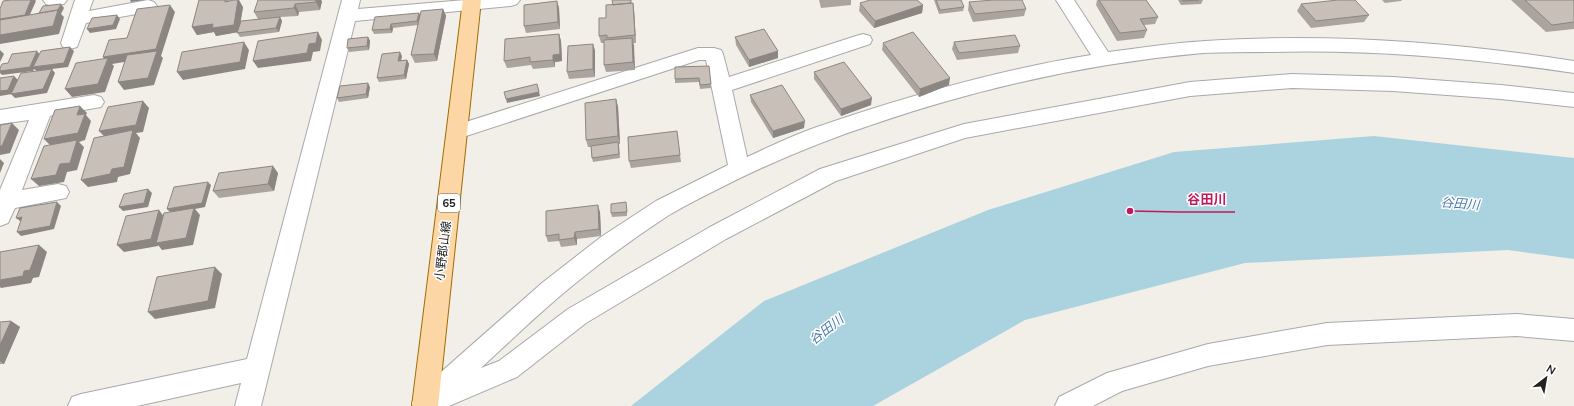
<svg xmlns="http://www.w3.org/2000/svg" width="1574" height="406" font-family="Mulish,'Noto Sans JP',sans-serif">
<rect width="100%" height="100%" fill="#f2efe9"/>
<path fill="#aad3df" d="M1374,136l200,22v101l-66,-9 -263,13 -220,57 -152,86h-242l133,-105 224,-91 186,-58z"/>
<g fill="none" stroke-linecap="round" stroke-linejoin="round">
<g stroke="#a9a9a9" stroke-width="2">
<path id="minor" d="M43,0h24l-3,4 -12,2 -6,-2z
M75,0h18l-4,11 59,-11 6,2 3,4 -3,4 -6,2 -62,11 -9,24 -7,2 -7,-2 -2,-4z
M342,0h18l-2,9 107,-9h55l-3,4 -6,2 -156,15 -94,385h-26l6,-23 -104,23h-69l4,-9 9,-3 166,-35z
M1056,0h18l34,52c32,-4 64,-9 97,-11 123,-8 247,1 369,20v12c-101,-15 -204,-24 -306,-21 -22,0 -44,0 -65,1 -113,10 -223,35 -329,71 -55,18 -107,40 -158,66 -16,8 -32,16 -47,25 -38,25 -75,52 -109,81 -27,23 -53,48 -79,72l18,-7 69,-52 142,-82 110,-58 144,-45 226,-42 102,-8 101,3 108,8 73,8v14l-73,-8 -108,-8 -101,-3 -102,8 -225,42 -129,43 -110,58 -140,84 -69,54 -68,29h-36l-1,-3 4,-9 126,-111 59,-46 55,-36 72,-36 -22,-105h-7l-242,79 -7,-2 -3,-5 3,-5 248,-79h16l7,2 2,4 6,23 127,-41 7,-2 7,2 2,4 -2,4 -138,46 15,67c22,-10 44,-21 67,-29 90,-31 183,-58 277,-73z
M94,95l7,2 3,5 -3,5 -51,9 -28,74 36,-6 8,2 3,6 -3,6 -51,10 -7,15 -8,3v-36l29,-70 -29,4v-14z
M1516,314l58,5v22l-58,-5 -189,9 -119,21 -86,25 -29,15h-38l4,-9 48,-24 101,-29 119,-21z"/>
</g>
<g stroke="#a06b00" stroke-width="2">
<path id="primary" d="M463,0h18l-43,406h-26z"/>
</g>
<use href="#minor" fill="#fff" fill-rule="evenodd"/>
<use href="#primary" fill="#fcd6a4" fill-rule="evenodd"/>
</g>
<path fill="#aba49e" d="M199,0h30l14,7 -3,17 18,-5 -4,-7 4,-12 64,1 -2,9 -21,2 -1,4 -18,1 2,4 -3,11 -39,5 -3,-5 -21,4 -2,-4 -17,3 -5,-8z
M819,0h32v5l-30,3z
M934,0h27l3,7 -1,4 -24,3z
M1097,0h49l12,17 -3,7 -11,1 3,5 -3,8 -27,3 -21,-36z
M1178,0h25l-2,4 -20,1z
M1382,0h20l-1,1 -16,2z
M1511,0h63v29l-28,3z
M557,1l2,7 1,21 -34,4 -2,-7z
M969,2l57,7 -2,7 -51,6 -5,-12z
M632,3h1l1,7 2,33h-3l2,27 -29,2 -2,-7v-22h-3l-2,-7 7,-18z
M860,3l63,2 -1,8 -48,15 -15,-17z
M1301,4l68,11 -5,7 -53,6 -14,-17z
M443,9l3,7 -9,45 -22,2 -4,-8 7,-30 -25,3 -1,5 -18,1 -2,-4 47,-17 1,3z
M559,34l2,7 1,20 -7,1v5l-22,2 -2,-4 -24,3 -3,-7z
M368,37l2,4 -1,9 -20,2 -2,-4z
M735,37l43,21 -29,9 -13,-22z
M954,42l66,4 -2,7 -61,7 -5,-11z
M883,43l66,42 -30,12 -37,-47z
M593,44l2,7v26l-26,2 -2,-7z
M402,56l-1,4h6l2,4 -3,15 -27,3 -2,-4z
M709,66l2,22 -11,1 -1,-7 -24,1v-4z
M814,72l57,33 -30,11 -27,-37z
M370,87l-2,11 -29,4 -2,-4z
M750,95l54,33 -31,10 -22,-36z
M616,99l2,8 2,37h-1l1,14 -27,4 -1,-4 -1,-11h-3l-2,-7z
M677,131l4,31 -50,6 -2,-7z
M278,173l-4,18 -55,7 -6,-7z
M627,206v10l-15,1 -1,-4z
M600,212l1,24 -24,3v6l-16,2 -2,-6 -11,1 -2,-6z
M11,321l9,6 -16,37h-4v-42z"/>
<path fill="#8b8681" d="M31,0h4l1,1 -8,18 -28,4v-4z
M130,0h15l-14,2z
M238,0h1l4,7 -4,25 -23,4 -2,-4 -17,3 -5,-8z
M316,0h5l1,1 -2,9 -4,-8z
M557,1l2,7 1,21 -2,-7z
M633,3l1,7 2,33 -1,-8z
M61,4l3,4 -3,6 3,3 -5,17 -59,10v-9l57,-24z
M295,4l4,8 -1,4 -4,-8z
M170,5l5,7 -14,44 2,2 -9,27 -30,5 -6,-8 37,-25 -43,7 2,2 -9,26 -33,5 -7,-8 42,-28 -4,-4z
M923,5l-1,8 -48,15 1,-7z
M443,9l3,7 -9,45 -3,-7z
M419,13l2,4 -2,8 -2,-4z
M117,15l3,4 -4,10 -26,4 -3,-4z
M280,17l2,4 -3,11 -3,-4z
M391,24l2,4 -1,5 -2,-4z
M318,32l4,8 -2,11 -7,1 -2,9 -53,7 -5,-7 56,-17z
M559,34l2,7 1,20 -7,1v5l-2,-7v-5z
M368,37l2,4 -1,9 -2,-4z
M632,38l2,7 1,25 -2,-8z
M244,42l5,8 -4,19 -62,11 -6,-8z
M593,44l2,7v26l-2,-8z
M70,47l4,4 -6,16 -16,2 3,4 -8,20 -32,5 -4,-4 26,-23 -3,-2 -1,2 -31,4 -2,-2v-2l37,-20 3,4z
M0,50l4,4 -4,8z
M778,51v7l-29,9v-7z
M400,52l2,4 -2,9 -2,-4z
M407,60l2,4 -3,15 -2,-4z
M14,76l4,4 -6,14 -12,2v-5z
M950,78l-1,7 -30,12 1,-8z
M368,83l2,4 -2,11 -2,-4z
M537,84l3,12 -33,7 -1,-4z
M872,98l-1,7 -30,11v-7z
M616,99l2,8 2,37 -2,-8z
M143,101l6,7 -6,24 -7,1 4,5 -10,36 -12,3 -1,5 -29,5 -7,-7 31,-11 -6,-31 -7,-7z
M80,106l7,7 -1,2 5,6 -6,19 -6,2 5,5 -7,23 -10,2 -3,10 -25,4 -8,-7 20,-33 -7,-7 33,-24z
M805,121l-1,7 -31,10v-7z
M12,123l7,7 -9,23 -10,2v-9z
M0,159l4,4 -4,10z
M273,166l5,7 -4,18 -6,-7z
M208,182l3,3 -6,22 -10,2 5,6 -7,30 -31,5 -4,-5v1l-34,6 -7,-7 42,-35 6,8 5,-6 -3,-3z
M148,189l4,4 -4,14 -25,4 -4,-4z
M57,202l4,4 -7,23 -33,7 -4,-4z
M598,205l2,7 1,24 -2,-7z
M22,217l5,3 -7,1 -4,-3z
M575,232l2,7v6l-3,-7z
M39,245l8,7 -8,25 -6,1 -2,5 -30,5 -1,-1v-7l24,-9z
M215,267l7,7 -7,34 -60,11 -7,-7z
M11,321l9,6 -16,37 -4,-3v-16z"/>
<path fill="#c7bfb8" stroke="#8b8681" d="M11,0h20l-6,15 -25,4v-10l3,-8z
M199,0h26v2l9,-2h4l-4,25 -22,3 1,-4 -21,3z
M258,0h58v2l-21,2 -1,4 -40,4z
M612,0h19v3l-18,2z
M870,0h47l6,5 -48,16 -15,-18z
M936,0h25l3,7 -24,3z
M993,0h29l4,9 -51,5 -6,-12z
M1099,0h47l12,17 -18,2 7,11 -27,3z
M1182,0h17l-16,1z
M1338,0h17l14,15 -53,6 -15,-17z
M1525,0h49v22l-22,3z
M557,1l1,21 -34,4v-21z
M633,3l2,32 -28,3v-3l-8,1v-18h7v-13z
M61,4l-3,6 -19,3 4,-7z
M170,5l-14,44 -53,8 6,-17 18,-2 10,-29z
M443,9l-9,45 -23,1 10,-44z
M58,10l-5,16 -53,9v-15z
M419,13l-2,8 -26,3 -1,5 -18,1 3,-13z
M117,15l-4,10 -26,4 5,-11z
M280,17l-4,11 -39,5 4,-12z
M764,29l14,22 -29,9 -14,-23z
M318,32l-2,11 -7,1 -2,9 -54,8 5,-20z
M913,32l37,46 -30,11 -37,-46z
M559,34l1,20 -7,1v5l-23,2v-5l-26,4 1,-22z
M1015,35l5,11 -61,7 -5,-11z
M368,37l-1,9 -20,2 1,-9z
M632,38l1,24 -29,3v-25z
M244,42l-4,20 -63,10 5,-20z
M593,44v25l-26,3 1,-26z
M70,47l-6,16 -31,4 8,-16z
M37,51l-7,16 -30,4v-3l2,-4 6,-1 4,-9z
M157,51l-9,27 -30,4 9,-27z
M400,52l-2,9 9,-1 -3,15 -27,3 5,-24z
M108,58l-10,26 -33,5 11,-26z
M844,62l28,36 -31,11 -27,-37z
M709,66l2,18 -11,1 -1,-7 -24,1v-12z
M52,69l-9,20 -32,5 10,-21z
M14,76l-6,14 -8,1v-13z
M368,83l-2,11 -29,4 3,-12z
M537,84l2,8 -33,7 -2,-7z
M782,85l23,36 -32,10 -23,-36z
M616,99l2,37 -32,4 -1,-37z
M143,101l-7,24 -37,6 9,-24z
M80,106l-3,9 8,-1 -7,19 -34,6 11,-29z
M12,123l-10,23h-2v-21z
M133,130l-9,37 -12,2 -2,5 -29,6 13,-42z
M677,131l3,24 -51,6 -1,-24z
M77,140l-7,23 -10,1 -4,11 -25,4 13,-33z
M618,142l1,12 -27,4 -1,-12z
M273,166l-5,18 -55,7 6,-18z
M208,182l-6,21 -35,6 7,-22z
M148,189l-4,14 -25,4 5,-13z
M57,202l-7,24 -33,6 5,-15 -6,1 4,-10z
M626,202l1,10 -16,1v-9z
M598,205l1,24 -24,3 -1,6 -15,2v-6l-13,2v-25z
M194,208l-8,30 -30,5 8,-30z
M159,210l-8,29 -34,6 9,-29z
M39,245l-9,25 -6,1 -1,5 -23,4v-28z
M215,267l-7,34 -60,11 9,-35z
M11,321l-11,24v-23z"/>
<g text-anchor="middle" stroke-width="3" stroke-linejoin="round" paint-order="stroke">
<rect fill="#fff" stroke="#646464" stroke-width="1" x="438" y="194" width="22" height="18" rx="3"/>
<g font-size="11" font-weight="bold" fill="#222">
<text x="449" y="207">65</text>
</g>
<g font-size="12" fill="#222" stroke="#fff">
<text transform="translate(443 251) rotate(-83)" y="4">小野郡山線</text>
</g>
<g font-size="13" font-style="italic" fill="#4a7aab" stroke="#fff">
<text transform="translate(1460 203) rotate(5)" y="5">谷田川</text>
<text transform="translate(826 329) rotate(-38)" y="5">谷田川</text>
</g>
</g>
<path fill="none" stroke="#c2185b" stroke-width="1.5" d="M1130 211L1180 212H1235"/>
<circle fill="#c2185b" stroke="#fff" stroke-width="1.5" cx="1130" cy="211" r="4"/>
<g font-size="13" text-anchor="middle" font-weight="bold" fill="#c2185b" stroke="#fff" stroke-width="3" stroke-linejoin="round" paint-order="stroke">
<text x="1207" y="204">谷田川</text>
</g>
<g transform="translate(1546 378) rotate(31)" stroke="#ffffff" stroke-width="3" paint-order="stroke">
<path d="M0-3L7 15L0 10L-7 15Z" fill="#222222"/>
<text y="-6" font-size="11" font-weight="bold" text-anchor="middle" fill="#222222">N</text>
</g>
</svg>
